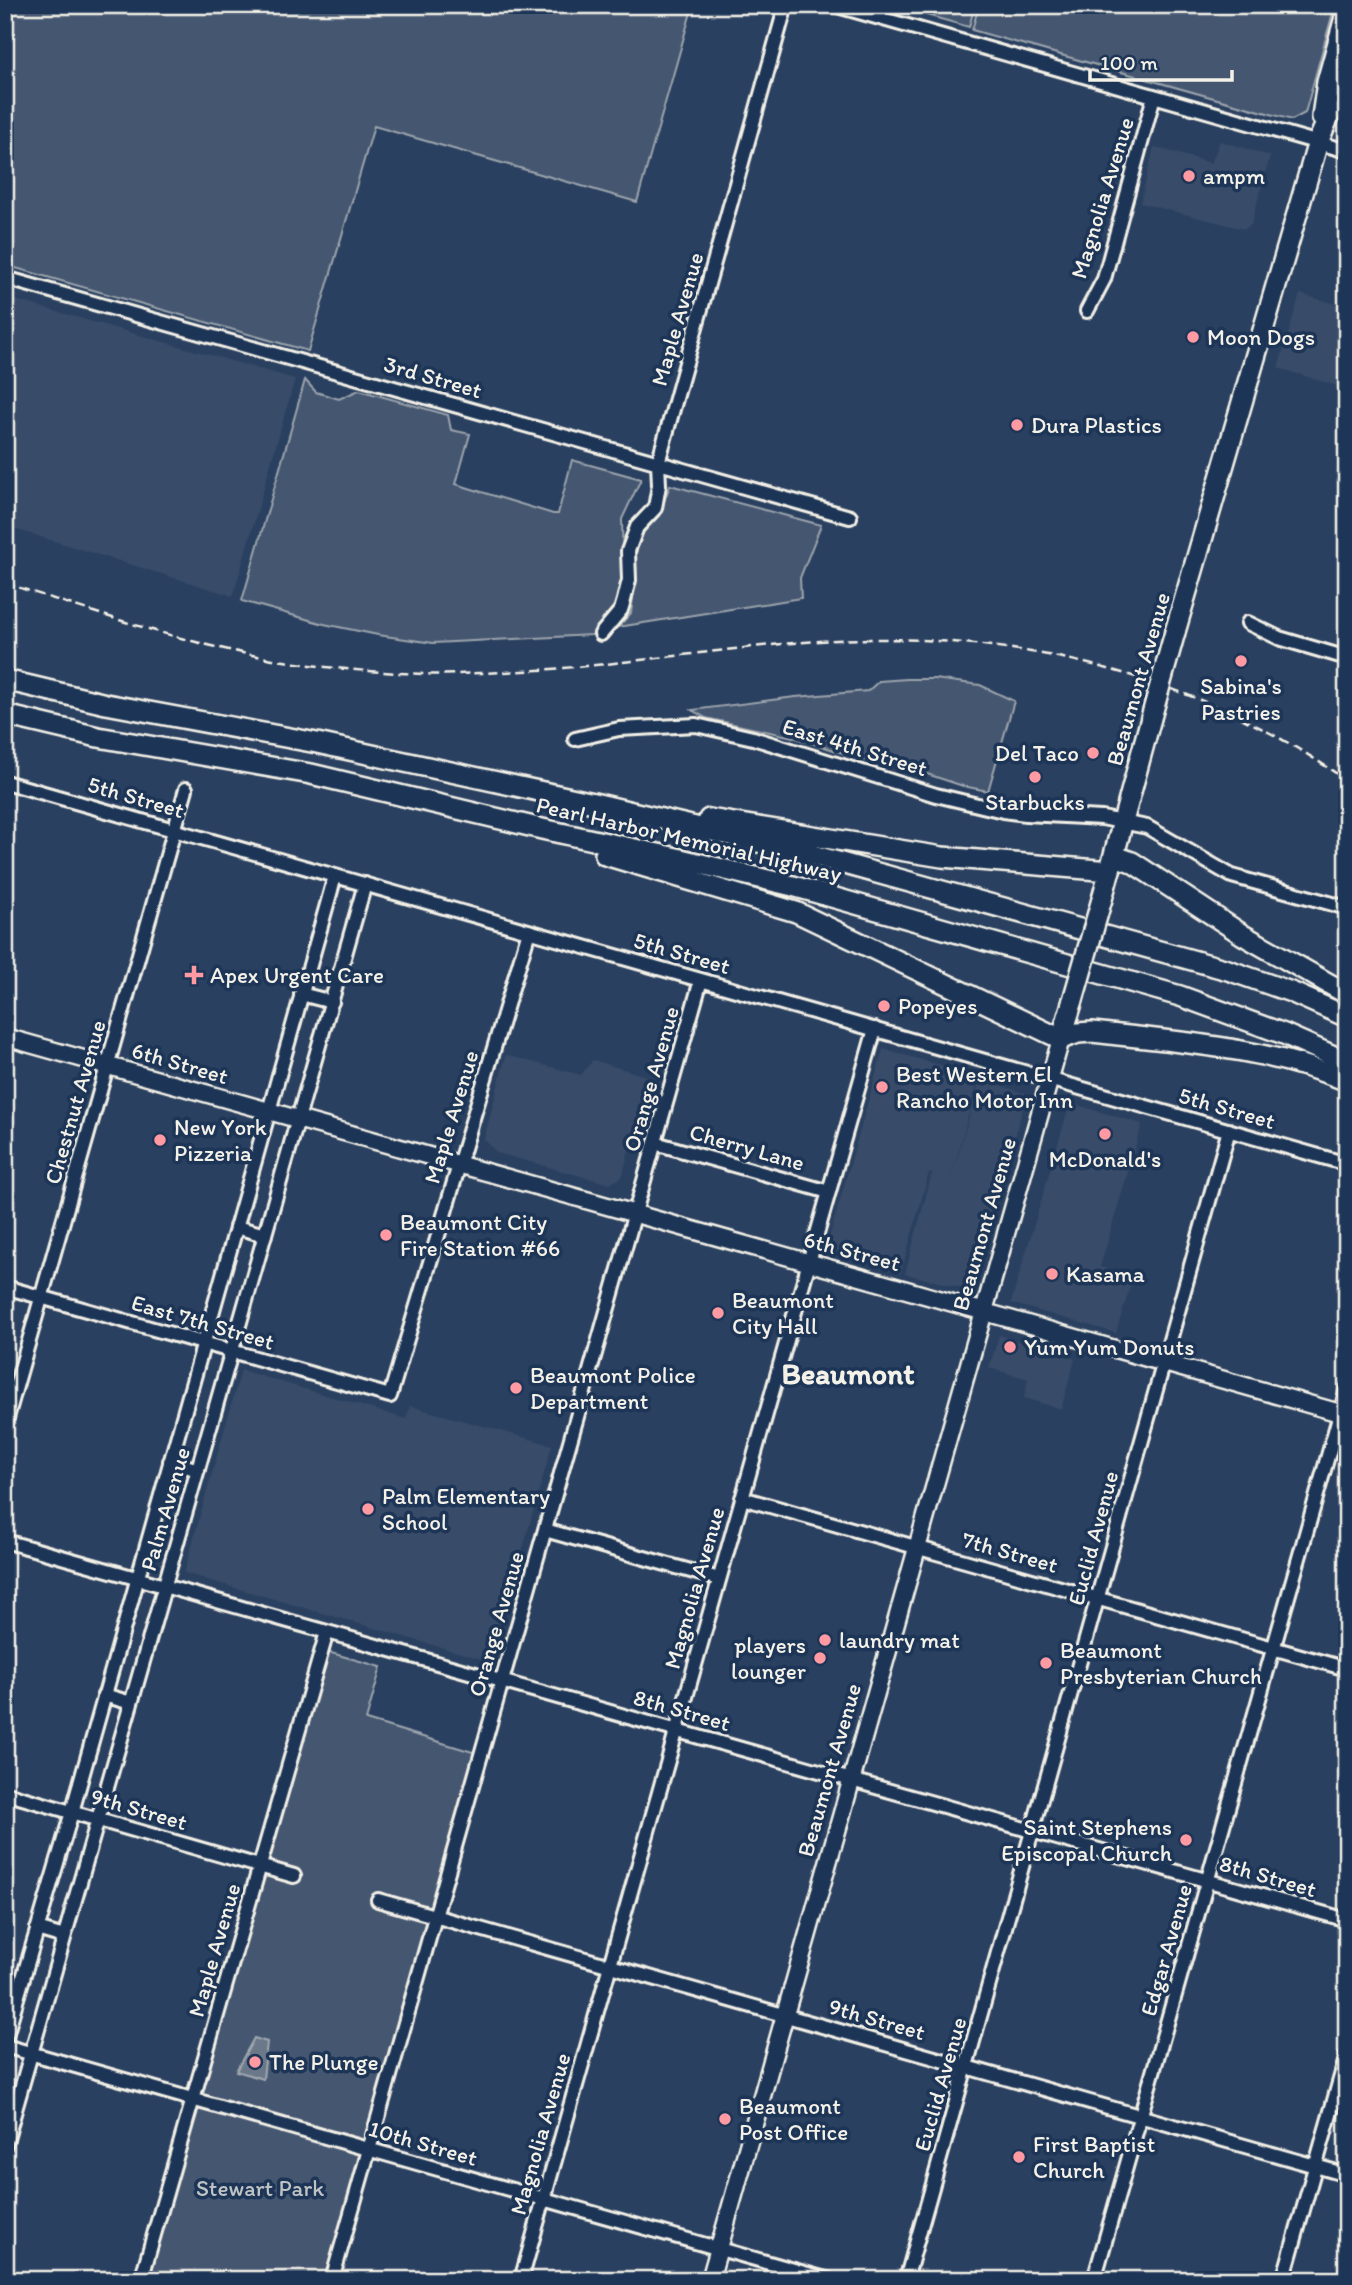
<svg xmlns="http://www.w3.org/2000/svg" width="1352" height="2285" font-family="Itim,sans-serif">
<rect width="100%" height="100%" fill="#2a4060"/>
<filter id="ink" filterUnits="userSpaceOnUse"><feTurbulence type="fractalNoise" baseFrequency=".0143" numOctaves="2"/><feDisplacementMap in="SourceGraphic" scale="14" xChannelSelector="R" yChannelSelector="G"/><feConvolveMatrix kernelMatrix="1 2 1 2 8 2 1 2 1" color-interpolation-filters="sRGB"/></filter>
<g filter="url(#ink)">
<path fill="#374c69" d="M1220,141l50,15 -19,69 -7,4 -104,-26 14,-56 57,16z
M1300,294l47,13v82l-69,-21z
M5,297l290,82 -62,217 -228,-70z
M883,1049l96,27 -28,103 29,-100 47,15 -54,190 -5,5 -63,-15 27,-101h-3l-28,100 -68,-19 -5,-12z
M506,1055l75,20 12,-15 56,17 -27,100 -12,7 -113,-31 -13,-14z
M1070,1103l72,21 -42,143 33,10 -17,56 -105,-30z
M999,1335l76,24 -14,50 -37,-11 4,-19 -39,-11z
M241,1370l165,49 4,-13 142,39 -59,209 -5,7 -304,-88z"/>
<path fill="#445771" stroke="#9ca4ac" stroke-width="2" d="M5,5h688l-56,197 -263,-76 -66,225 -303,-86z
M906,5h69l-6,22 -64,-18z
M979,5h356l-30,108 -13,7 -320,-90z
M305,380l11,12 23,7 20,-9 89,25 3,15 19,4 -14,50 97,30h5l14,-54 69,19 -19,40 1,59 -9,30 -22,27 -159,8 -55,-8 -54,-11 -82,-23z
M670,485l151,40 -21,53 1,20 -183,29 13,-14 5,-38v-24l7,-18 16,-17z
M907,679h28l45,6 34,16 -26,90 -25,-5 -51,-17 -47,-9 -72,-23 -87,-19 -14,-8 103,-13 73,-6 11,-10z
M324,1651l57,16 -15,53 110,33 -149,527h-188z"/>
<path fill="#6a788a" stroke="#a1a8b0" stroke-width="2" d="M254,2038l13,4 -4,37 -27,-8z"/>
<g fill="none" stroke-linecap="round" stroke-linejoin="round">
<g stroke="#f4f1e8" stroke-width="18">
<path id="minor" d="M834,5l513,146
M5,278l845,239
M1087,311l17,-32 50,-183
M1248,623l31,15 68,20
M601,634l20,-24 3,-10 5,-20 -1,-29 9,-24 18,-19 4,-23 -1,-22 128,-458
M575,739l44,-10 77,-4 57,13 183,57 67,16 23,3 76,4 45,9 85,49 115,32
M5,782l1342,382
M301,994l31,8
M655,1143l174,49
M236,1227l29,8
M5,1287l385,109 139,-465
M5,1425l181,-636
M170,1461l28,9
M742,1498l605,171
M545,1530l174,49
M5,1541l1342,379
M104,1695l27,8
M5,1793l289,83
M378,1900l969,275
M37,1929l27,8
M5,2039l67,-227 263,-936
M5,2046l824,234
M5,2145l360,-1261
M141,2280l186,-648
M332,2280l369,-1300
M521,2280l354,-1251
M906,2280l323,-1150
M1094,2280l253,-891
M1283,2280l64,-225"/>
</g>
<g stroke="#f4f1e8" stroke-width="21">
<path id="major" d="M5,1037l980,275 362,103
M710,2280l351,-1241"/>
</g>
<g stroke="#f4f1e8" stroke-width="24">
<path id="highway" d="M1322,117l5,-35 20,-72
M1175,632l143,-490 24,-56 5,-17
M5,680l101,24 211,39 277,60 207,49 427,118 63,22 56,25
M5,715l93,22 213,37 231,55 130,28 121,29 387,110 104,38 63,28
M709,819l233,38 168,14
M605,855l191,57 265,127 17,-6 14,-1c86,10 174,15 255,49
M1115,856l17,6 111,73 104,59
M1102,899l49,-181
M1061,1039l12,-39"/>
</g>
<use href="#minor" stroke="#1d3557" stroke-width="12"/>
<use href="#major" stroke="#1d3557" stroke-width="16"/>
<use href="#highway" stroke="#1d3557" stroke-width="19"/>
<path stroke="#f4f1e8" stroke-width="2.5" stroke-dasharray="10 5" stroke-linecap="butt" d="M5,583c77,25 154,52 233,69 61,14 124,20 187,22 18,1 37,0 55,-1 109,-3 217,-22 325,-31 188,-15 387,27 542,139"/>
<g stroke="#f4f1e8" stroke-width="24" stroke-linecap="butt">
<path id="highway-bridge" d="M1151,718l24,-86
M1073,1000l29,-101"/>
</g>
<use href="#highway-bridge" stroke="#1d3557" stroke-width="19"/>
</g>
</g>
<g fill="#ff9aa2" stroke="#1d3557" stroke-width="2.5">
<circle cx="1189" cy="176" r="7"/>
<circle cx="1193" cy="337" r="7"/>
<circle cx="1017" cy="425" r="7"/>
<circle cx="1241" cy="661" r="7"/>
<circle cx="1093" cy="753" r="7"/>
<circle cx="1035" cy="777" r="7"/>
<path d="M190.5 964.5h7v7h7v7h-7v7h-7v-7h-7v-7h7z"/>
<circle cx="884" cy="1006" r="7"/>
<circle cx="882" cy="1087" r="7"/>
<circle cx="1105" cy="1134" r="7"/>
<circle cx="160" cy="1140" r="7"/>
<circle cx="386" cy="1235" r="7"/>
<circle cx="1052" cy="1274" r="7"/>
<circle cx="718" cy="1313" r="7"/>
<circle cx="1010" cy="1347" r="7"/>
<circle cx="516" cy="1388" r="7"/>
<circle cx="368" cy="1509" r="7"/>
<circle cx="825" cy="1640" r="7"/>
<circle cx="820" cy="1658" r="7"/>
<circle cx="1046" cy="1663" r="7"/>
<circle cx="1186" cy="1840" r="7"/>
<circle cx="255" cy="2062" r="7"/>
<circle cx="725" cy="2119" r="7"/>
<circle cx="1019" cy="2157" r="7"/>
</g>
<g text-anchor="middle" stroke-width="7" stroke-linejoin="round" paint-order="stroke">
<g font-size="23" fill="#f4f1e8" stroke="#1d3557" text-anchor="start">
<text x="1203" y="184">ampm</text>
<text x="1207" y="345">Moon Dogs</text>
<text x="1031" y="433">Dura Plastics</text>
<text x="1241" y="694" text-anchor="middle">Sabina's<tspan x="1241" dy="26">Pastries</tspan></text>
<text x="1079" y="761" text-anchor="end">Del Taco</text>
<text x="1035" y="810" text-anchor="middle">Starbucks</text>
<text x="210" y="983">Apex Urgent Care</text>
<text x="898" y="1014">Popeyes</text>
<text x="896" y="1082">Best Western El<tspan x="896" dy="26">Rancho Motor Inn</tspan></text>
<text x="174" y="1135">New York<tspan x="174" dy="26">Pizzeria</tspan></text>
<text x="1105" y="1167" text-anchor="middle">McDonald's</text>
<text x="400" y="1230">Beaumont City<tspan x="400" dy="26">Fire Station #66</tspan></text>
<text x="1066" y="1282">Kasama</text>
<text x="732" y="1308">Beaumont<tspan x="732" dy="26">City Hall</tspan></text>
<text x="1024" y="1355">Yum Yum Donuts</text>
<text x="530" y="1383">Beaumont Police<tspan x="530" dy="26">Department</tspan></text>
<text x="382" y="1504">Palm Elementary<tspan x="382" dy="26">School</tspan></text>
<text x="839" y="1648">laundry mat</text>
<text x="806" y="1653" text-anchor="end">players<tspan x="806" dy="26">lounger</tspan></text>
<text x="1060" y="1658">Beaumont<tspan x="1060" dy="26">Presbyterian Church</tspan></text>
<text x="1172" y="1835" text-anchor="end">Saint Stephens<tspan x="1172" dy="26">Episcopal Church</tspan></text>
<text x="269" y="2070">The Plunge</text>
<text x="739" y="2114">Beaumont<tspan x="739" dy="26">Post Office</tspan></text>
<text x="1033" y="2152">First Baptist<tspan x="1033" dy="26">Church</tspan></text>
</g>
<g font-size="23" fill="#f4f1e8" stroke="#1d3557">
<text transform="translate(1102 198) rotate(-73)" y="8">Magnolia Avenue</text>
<text transform="translate(677 319) rotate(-74)" y="8">Maple Avenue</text>
<text transform="translate(433 377) rotate(16)" y="8">3rd Street</text>
<text transform="translate(1138 679) rotate(-74)" y="8">Beaumont Avenue</text>
<text transform="translate(855 747) rotate(17)" y="8">East 4th Street</text>
<text transform="translate(136 797) rotate(16)" y="8">5th Street</text>
<text transform="translate(689 839) rotate(13)" y="8">Pearl Harbor Memorial Highway</text>
<text transform="translate(682 953) rotate(16)" y="8">5th Street</text>
<text transform="translate(180 1063) rotate(16)" y="8">6th Street</text>
<text transform="translate(651 1079) rotate(-74)" y="8">Orange Avenue</text>
<text transform="translate(75 1102) rotate(-74)" y="8">Chestnut Avenue</text>
<text transform="translate(1227 1108) rotate(16)" y="8">5th Street</text>
<text transform="translate(451 1117) rotate(-73)" y="8">Maple Avenue</text>
<text transform="translate(747 1147) rotate(16)" y="8">Cherry Lane</text>
<text transform="translate(984 1224) rotate(-74)" y="8">Beaumont Avenue</text>
<text transform="translate(852 1251) rotate(15)" y="8">6th Street</text>
<text transform="translate(203 1322) rotate(16)" y="8">East 7th Street</text>
<text transform="translate(165 1509) rotate(-74)" y="8">Palm Avenue</text>
<text transform="translate(1093 1538) rotate(-75)" y="8">Euclid Avenue</text>
<text transform="translate(1010 1552) rotate(16)" y="8">7th Street</text>
<text transform="translate(694 1588) rotate(-74)" y="8">Magnolia Avenue</text>
<text transform="translate(496 1624) rotate(-74)" y="8">Orange Avenue</text>
<text transform="translate(682 1710) rotate(16)" y="8">8th Street</text>
<text transform="translate(829 1770) rotate(-74)" y="8">Beaumont Avenue</text>
<text transform="translate(139 1809) rotate(16)" y="8">9th Street</text>
<text transform="translate(1268 1876) rotate(16)" y="8">8th Street</text>
<text transform="translate(214 1950) rotate(-74)" y="8">Maple Avenue</text>
<text transform="translate(1166 1950) rotate(-74)" y="8">Edgar Avenue</text>
<text transform="translate(877 2019) rotate(16)" y="8">9th Street</text>
<text transform="translate(940 2084) rotate(-74)" y="8">Euclid Avenue</text>
<text transform="translate(540 2134) rotate(-74)" y="8">Magnolia Avenue</text>
<text transform="translate(423 2143) rotate(16)" y="8">10th Street</text>
</g>
<g font-size="23" fill="#bfc3c4" stroke="#1d3557">
<text x="260" y="2196">Stewart Park</text>
</g>
<g font-size="30" font-weight="bold" fill="#f4f1e8" stroke="#1d3557">
<text x="848" y="1384">Beaumont</text>
</g>
</g>
<rect width="1352" height="2285" fill="none" stroke="#1d3557" stroke-width="28"/>
<rect x="14" y="14" width="1324" height="2257" fill="none" stroke="#f4f1e8" stroke-width="2.5" filter="url(#ink)"/>
<path d="M1090 70v10h142v-10" fill="none" stroke="#f4f1e8" stroke-width="3.5"/>
<text x="1100" y="70" font-size="21" fill="#f4f1e8" stroke="#1d3557" stroke-width="5" paint-order="stroke">100 m</text>
</svg>
